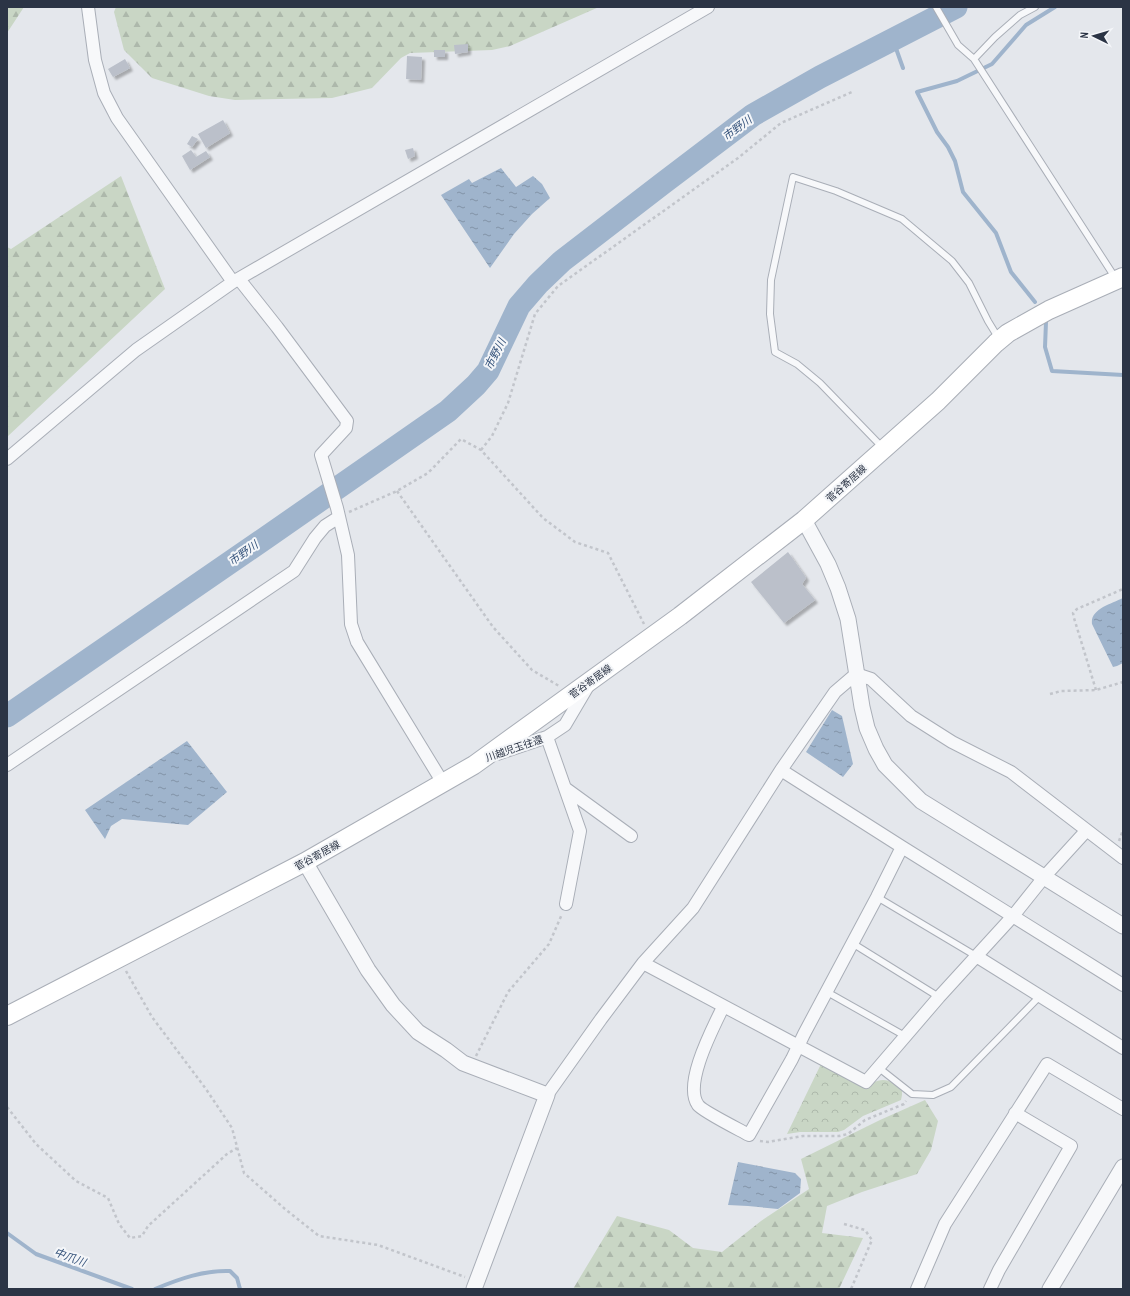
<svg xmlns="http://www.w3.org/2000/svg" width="1130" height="1296" font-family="'PT Sans Narrow','Noto Sans JP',sans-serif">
<defs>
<pattern id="forest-firs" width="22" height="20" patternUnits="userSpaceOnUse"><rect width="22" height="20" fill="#c9d6c5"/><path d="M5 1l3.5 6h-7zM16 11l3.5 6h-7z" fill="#adb8ab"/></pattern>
<pattern id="park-crowns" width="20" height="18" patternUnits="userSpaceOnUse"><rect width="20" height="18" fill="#c9d6c5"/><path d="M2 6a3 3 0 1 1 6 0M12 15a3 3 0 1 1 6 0" fill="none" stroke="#adb8ab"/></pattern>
<pattern id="water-ripples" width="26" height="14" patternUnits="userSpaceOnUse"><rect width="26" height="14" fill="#9fb4cc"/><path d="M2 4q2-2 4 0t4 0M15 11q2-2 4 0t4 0" fill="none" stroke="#8293a7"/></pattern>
<filter id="shadow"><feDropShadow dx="3" dy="3" stdDeviation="1" flood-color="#0004"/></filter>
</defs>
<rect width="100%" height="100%" fill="#e4e7ec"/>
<path fill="url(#forest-firs)" d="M7,7h17l-17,26z
M116,7h483l-89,39 -18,4 -82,3 -9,5 -29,30 -40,10 -97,2 -26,-4 -57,-18 -28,-28 -10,-38z
M121,176l44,113 -158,148v-190l4,2z
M925,1100l13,21 -7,29 -14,24 -55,18 -35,14 -5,27 41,5 -24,51h-266l44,-73 52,14 24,18 29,4 39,-31 48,-32 -8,-30 79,-39z"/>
<path fill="url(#park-crowns)" d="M821,1064l51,19c14,-7 21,-1 30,8v4l-1,5 -38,16 -19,14 -6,2h-38l-13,2z"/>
<path fill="url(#water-ripples)" d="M501,168l15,19 17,-11 9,8 8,14 -18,16 -18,20 -24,34 -49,-73 28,-16 3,4z
M1123,598v65l-6,3 -4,1 -21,-43c-2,-15 19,-20 31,-26z
M832,710l10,6 11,48 -10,13 -37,-25z
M187,741l40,51 -39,33 -66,-6 -11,7 -6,13 -20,-29z
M738,1162l57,11 6,6 -1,14 -22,16 -30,-3 -20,-1z"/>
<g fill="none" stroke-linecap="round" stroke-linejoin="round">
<path stroke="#9fb4cc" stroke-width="4" d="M893,40l10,28
M1035,302l-24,-30 -15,-39 -33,-41 -8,-31 -7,-14 -11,-15 -20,-40 40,-11 35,-17 34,-39 29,-18
M1046,322l-1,25 7,24 71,4
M7,1233l29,21 96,35
M155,1289c24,-10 49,-19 75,-18l7,7 3,11"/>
<path stroke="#9fb4cc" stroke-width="23" d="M7,716l260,-179 181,-126 28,-26 12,-14 31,-65 19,-22 24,-23 100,-77 91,-69 67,-38 136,-70"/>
</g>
<path fill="#bbc0ca" filter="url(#shadow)" d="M468,44v8l-13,2 -1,-9z
M434,50h11v7h-11z
M407,56l15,1 -1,23 -15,-1z
M125,59l5,9 -17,9 -5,-8z
M223,120l7,13 -24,15 -8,-14z
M192,136l6,3 -6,8 -5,-3z
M413,148l2,8 -7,3 -3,-9z
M191,150l5,7 10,-6 4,6 -20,13 -8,-14z
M788,552l17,24 1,2 -4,6 13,16 -31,23 -33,-41z"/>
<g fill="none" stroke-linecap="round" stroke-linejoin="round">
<g stroke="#a9aeb7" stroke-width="8">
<path id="service" d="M936,7l22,38 16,14 142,220
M974,59l21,-22 25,-22 15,-8
M883,448l-63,-65 -23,-19 -22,-12 -5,-38 1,-34 22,-103 43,14 66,28 50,42 17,22 19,38 11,18
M877,897l99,59
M852,943l87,54
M827,992l78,44
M879,1068l33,26 21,1 18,-8 89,-91"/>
</g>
<g stroke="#a9aeb7" stroke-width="14">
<path id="minor" d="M88,7l7,53 9,33 13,25 116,164
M239,279l38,48 70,94 -1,7 -25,27 16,53 11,47 3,69 6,18 86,141
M7,459l129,-109 97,-68 475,-275
M547,737l33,94 -14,73
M497,754l50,-17 18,-12 23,-39
M7,765l287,-194 21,-33 10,-12 14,-9
M781,770l121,77 221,138
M565,788l66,48
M976,956l147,92
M643,963l223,119 73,-85 74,-81 32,-40 41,-45
M723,1007c-10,21 -40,77 -25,98 4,6 42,25 51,30l43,-76 12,-25 73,-137 25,-50
M547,1095l54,-76 42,-56 50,-55 88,-138 54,-78 21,-18 15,5 40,37 41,26 59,30 112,86
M917,1289l28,-65 102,-160 76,45
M990,1289l9,-19 72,-124 -56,-33"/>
</g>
<g stroke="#a9aeb7" stroke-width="17">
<path id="tertiary" d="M804,520l24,44 10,24 10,31 14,88 5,21 9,21 9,16 36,36 202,125
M305,862l63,108 25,35 25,27 28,18 17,13 84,32 -73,194
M1050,1289l73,-122"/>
</g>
<g stroke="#a9aeb7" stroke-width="20">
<path id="secondary" d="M7,1016l298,-154 169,-97 206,-149 124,-96 134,-119 58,-58 12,-10 41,-23 74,-33"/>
</g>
<path stroke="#c2c5cb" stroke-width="2.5" stroke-dasharray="3 3" stroke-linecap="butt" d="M481,450l11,-14 16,-33 27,-89 23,-28 180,-128 43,-35 71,-31
M397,491l96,136 39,43 27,16
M349,512l48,-21 31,-18 33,-34 20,11 62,68 32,24 33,11 36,71
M1096,690l-22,-72 -1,-5 4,-4 46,-20
M1050,694l11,-3 35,-1 27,-8
M1119,841l4,-11
M126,971l26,46 54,72 26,39 12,45 41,36 34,27 59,9 87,32
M476,1056l32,-64 41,-48 13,-30
M7,1107l29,37 40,37 32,17 11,26 11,14 12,-2 6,-10 79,-72 10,-6
M760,1141l8,1 35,-6h36l9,-2 17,-14 39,-16 2,-3
M844,1224l21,6 7,10 -21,49"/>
<use href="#service" stroke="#f7f8fa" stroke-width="6"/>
<use href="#minor" stroke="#f7f8fa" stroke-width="12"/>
<use href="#tertiary" stroke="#f7f8fa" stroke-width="15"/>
<use href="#secondary" stroke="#fff" stroke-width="18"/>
</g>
<g text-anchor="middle" stroke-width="4" stroke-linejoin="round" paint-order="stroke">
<g font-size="10" fill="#2b3445" stroke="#f4f6f9">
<text transform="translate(846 483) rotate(-42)" y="4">菅谷寄居線</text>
<text transform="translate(590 681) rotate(-36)" y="4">菅谷寄居線</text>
<text transform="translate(514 748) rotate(-19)" y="4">川越児玉往還</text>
<text transform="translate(317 855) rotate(-29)" y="4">菅谷寄居線</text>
</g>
<g font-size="11" font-style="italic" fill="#34527a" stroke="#f4f6f9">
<text transform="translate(737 128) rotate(-37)" y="4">市野川</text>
<text transform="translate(495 354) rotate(-63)" y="4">市野川</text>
<text transform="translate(243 553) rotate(-35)" y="4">市野川</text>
<text transform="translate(70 1257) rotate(20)" y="4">中爪川</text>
</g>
</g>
<rect width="1130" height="1296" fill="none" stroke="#2b3445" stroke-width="16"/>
<g transform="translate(1094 36) rotate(275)" stroke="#f4f6f9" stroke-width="3" paint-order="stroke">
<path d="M0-3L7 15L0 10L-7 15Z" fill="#2b3445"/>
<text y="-6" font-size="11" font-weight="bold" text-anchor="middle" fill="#2b3445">N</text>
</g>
</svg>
